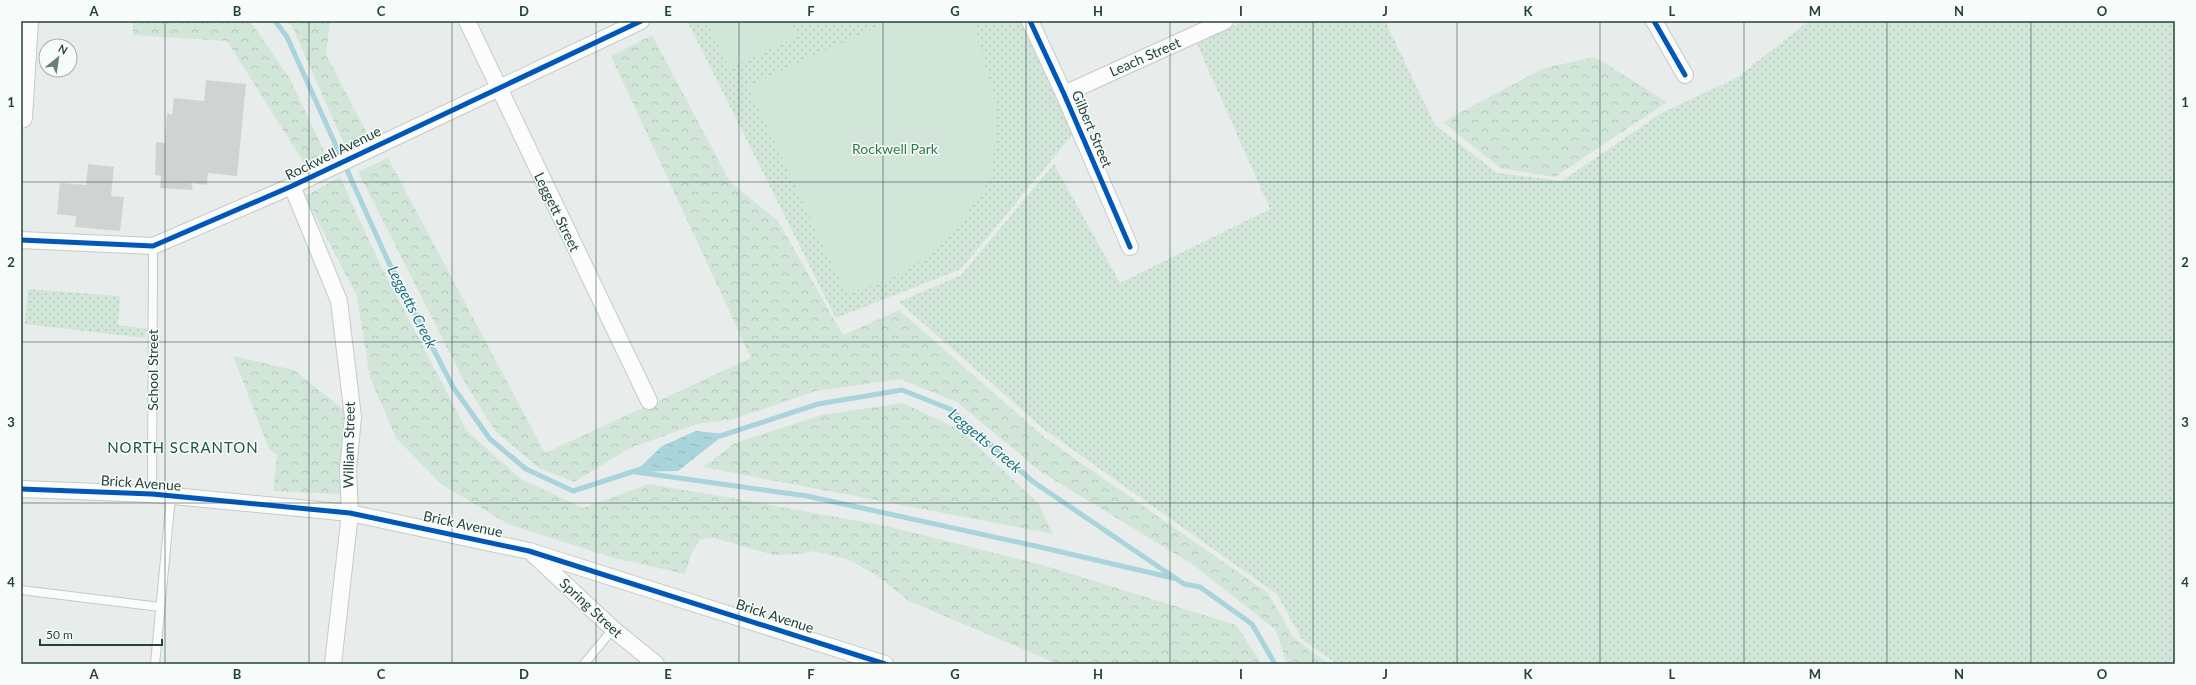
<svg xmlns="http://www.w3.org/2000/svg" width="2196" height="685" font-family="Lato,sans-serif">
<defs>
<pattern id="green-dots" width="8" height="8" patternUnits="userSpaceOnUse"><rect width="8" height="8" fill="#d1e6d8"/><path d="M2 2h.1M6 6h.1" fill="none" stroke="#b3c6ba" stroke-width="1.8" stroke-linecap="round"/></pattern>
<pattern id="forest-crowns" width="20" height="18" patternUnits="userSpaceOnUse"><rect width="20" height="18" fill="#d1e6d8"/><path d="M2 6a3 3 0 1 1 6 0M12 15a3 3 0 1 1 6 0" fill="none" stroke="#b3c6ba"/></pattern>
<pattern id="water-ripples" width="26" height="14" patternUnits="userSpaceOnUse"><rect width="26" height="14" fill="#a9d4db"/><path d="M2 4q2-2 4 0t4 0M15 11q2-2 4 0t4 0" fill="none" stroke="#91b7bd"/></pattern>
</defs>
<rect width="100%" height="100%" fill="#e8edeb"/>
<path fill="url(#green-dots)" d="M687,21h336l51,112 -113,136 -125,49z
M1244,21h141l50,104 62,48 65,8 98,-67 78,-37 71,-56h366v643h-838l-35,-25 -25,-45 -232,-164 -146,-128 62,-27 93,-111 66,119 150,-74 -73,-165z
M28,289l92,7 -2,29 29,4 -2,9 -120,-14z"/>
<path fill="url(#forest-crowns)" d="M133,21h117l40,58 35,74 -21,10 -77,-122 -94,-6z
M287,21h43l-4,34 43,82 -22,14 -54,-123z
M652,35l78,147 48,39 65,114 56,-25 145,127 224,156 26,45 35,26h-42l-12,-35 -83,-65 -151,-92 -84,-70 -57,-23 -84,12 -82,28 -37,5 -67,24 -56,34 -35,-14 -44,-37 -31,-50 -106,-209 30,-14 157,295 206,-95 -140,-302z
M1595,57l72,45 -112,75 -55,-9 -57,-46 101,-54z
M340,177l38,83 89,171 54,48 62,29 65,-24 84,14 159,29 155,39 190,59 26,39h-204l-149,-63 -33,-26 -29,-16 -34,-8 -13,3 -26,1 -60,-17 -13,1 -9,13 -7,22 -71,-16 -106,-34 -67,-40 -45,-46 -26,-60 -13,-82 -52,-100z
M233,356l61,14 50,40 -4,84 -67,-3 4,-36 -8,-6z
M903,403l57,27 78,73 15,31 -350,-67 32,-24 87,-28z"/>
<path fill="#d1e6d8" d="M706,21h84l7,16 -68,31z
M889,21h84l23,83 1,24 -6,47 -12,22 -15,20 -35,38 -38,24 -45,15 -98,-208z"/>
<path fill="url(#water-ripples)" d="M696,431l29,3 -47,37 -43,1 27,-26z"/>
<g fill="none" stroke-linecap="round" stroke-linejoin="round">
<path stroke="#a9d4db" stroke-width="5" d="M275,21l12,16 101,224 65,126 37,52 36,30 47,22 68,-22
M720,436l98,-32 84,-14 48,19 82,72 152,103 16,3 52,37 23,40
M636,472l171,24 233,51 133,31"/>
</g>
<path fill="#cfd4d2" d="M206,80l40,4 -9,92 -29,-3 -1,12 -16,-2 2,7 -33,-2 1,-12 -6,-1 1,-33 9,1 2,-30 5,2 2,-17 30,3z
M88,164l26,3 -3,29 13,1 -4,34 -45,-4 1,-11 -19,-2 3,-31 26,2z"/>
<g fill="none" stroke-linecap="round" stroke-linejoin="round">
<g stroke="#c5cac8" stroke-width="10">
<path id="lane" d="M152,494l1,-248
M21,590l139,17
M155,664l16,-168
M584,664l29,-35"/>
</g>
<g stroke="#c5cac8" stroke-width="18">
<path id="street" d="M467,21l182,380
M1030,21l34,73 66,153
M1654,21l31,54
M1064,94l161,-73
M292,186l47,115 14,116 -5,53 2,43 -17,151
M21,240l132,6 139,-60 349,-165
M21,489l131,5 198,19 179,38 356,113
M533,554l80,75 43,35"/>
</g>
<g stroke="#c3cbc8" stroke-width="24">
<path id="secondary" d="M21,117l6,-96"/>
</g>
<use href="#lane" stroke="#fcfcfc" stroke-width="8"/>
<use href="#street" stroke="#fcfcfc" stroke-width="16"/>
<use href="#secondary" stroke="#fcfcfc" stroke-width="22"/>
<g stroke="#f7fbf9" stroke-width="8">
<path id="cycleway" d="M1030,21l34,73 66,153
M1654,21l31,54
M21,240l132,6 139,-60 349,-165
M21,489l131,5 198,19 179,38 356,113"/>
</g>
<use href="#cycleway" stroke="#0057b8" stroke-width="5"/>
</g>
<path fill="none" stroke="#24423a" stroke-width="1" stroke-opacity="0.55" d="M165,21v643M309,21v643M452,21v643M596,21v643M739,21v643M883,21v643M1026,21v643M1170,21v643M1313,21v643M1457,21v643M1600,21v643M1744,21v643M1887,21v643M2031,21v643M21,182h2154M21,342h2154M21,503h2154"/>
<g text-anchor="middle" stroke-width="3" stroke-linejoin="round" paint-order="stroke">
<g font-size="14" fill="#24423a" stroke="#f7fbf9">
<text transform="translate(1145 57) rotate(-24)" y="5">Leach Street</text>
<text transform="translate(1092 129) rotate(67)" y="5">Gilbert Street</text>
<text transform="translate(333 153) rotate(-26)" y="5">Rockwell Avenue</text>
<text transform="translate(557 212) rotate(64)" y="5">Leggett Street</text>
<text transform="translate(153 370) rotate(-90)" y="5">School Street</text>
<text transform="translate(349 445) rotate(-89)" y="5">William Street</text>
<text transform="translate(141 483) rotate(4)" y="5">Brick Avenue</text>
<text transform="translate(463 524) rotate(12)" y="5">Brick Avenue</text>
<text transform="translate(591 608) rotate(43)" y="5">Spring Street</text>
<text transform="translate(775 616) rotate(18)" y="5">Brick Avenue</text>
</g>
<g font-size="14" fill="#2d7a4b" stroke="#f7fbf9">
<text x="895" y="154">Rockwell Park</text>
</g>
<g font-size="15" font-style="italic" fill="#1c6f80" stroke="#f7fbf9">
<text transform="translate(412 307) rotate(63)" y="5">Leggetts Creek</text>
<text transform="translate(985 441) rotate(40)" y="5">Leggetts Creek</text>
</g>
<g font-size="15" letter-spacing="1" fill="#1f5548" stroke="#f7fbf9">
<text x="183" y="453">NORTH SCRANTON</text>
</g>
</g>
<rect width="2196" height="685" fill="none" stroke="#f7fbf9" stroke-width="44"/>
<g transform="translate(58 58) rotate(30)"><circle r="19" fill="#f7fbf9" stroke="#a3b1ad"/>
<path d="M0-3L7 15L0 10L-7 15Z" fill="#697e78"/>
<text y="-6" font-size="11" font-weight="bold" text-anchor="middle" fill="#24423a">N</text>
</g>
<path d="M40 639v6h122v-6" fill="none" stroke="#24423a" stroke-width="2"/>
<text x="46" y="639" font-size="12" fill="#24423a" stroke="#f7fbf9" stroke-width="3" paint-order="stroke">50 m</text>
<rect x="22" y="22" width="2152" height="641" fill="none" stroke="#24423a" stroke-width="1.5"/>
<g font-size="13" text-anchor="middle" font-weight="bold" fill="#24423a">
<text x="94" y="16">A</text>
<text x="237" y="16">B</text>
<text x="381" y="16">C</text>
<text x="524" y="16">D</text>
<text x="668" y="16">E</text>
<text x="811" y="16">F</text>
<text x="955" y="16">G</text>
<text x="1098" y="16">H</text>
<text x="1241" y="16">I</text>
<text x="1385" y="16">J</text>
<text x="1528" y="16">K</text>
<text x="1672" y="16">L</text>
<text x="1815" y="16">M</text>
<text x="1959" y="16">N</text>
<text x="2102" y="16">O</text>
<text x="11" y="107">1</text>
<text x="2185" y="107">1</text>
<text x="11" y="267">2</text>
<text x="2185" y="267">2</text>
<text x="11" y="427">3</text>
<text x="2185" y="427">3</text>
<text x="11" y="587">4</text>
<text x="2185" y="587">4</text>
<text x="94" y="679">A</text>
<text x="237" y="679">B</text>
<text x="381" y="679">C</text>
<text x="524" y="679">D</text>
<text x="668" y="679">E</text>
<text x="811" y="679">F</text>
<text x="955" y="679">G</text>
<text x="1098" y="679">H</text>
<text x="1241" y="679">I</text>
<text x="1385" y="679">J</text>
<text x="1528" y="679">K</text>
<text x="1672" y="679">L</text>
<text x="1815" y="679">M</text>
<text x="1959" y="679">N</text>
<text x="2102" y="679">O</text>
</g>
</svg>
